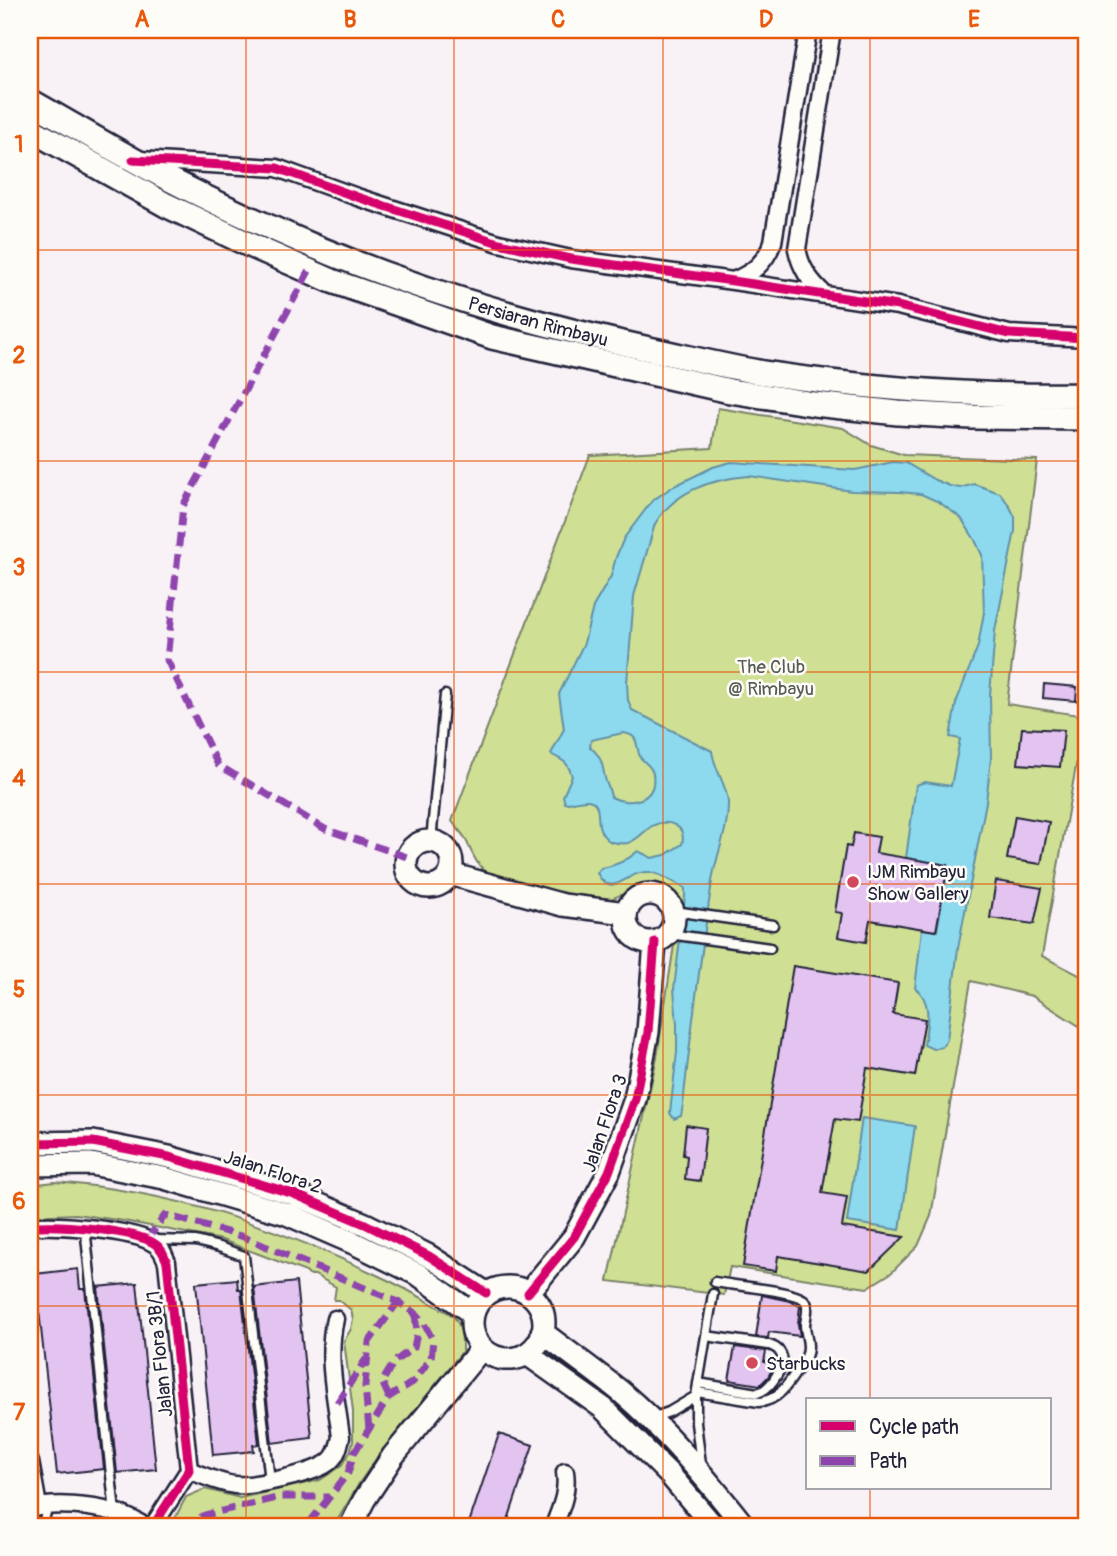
<svg xmlns="http://www.w3.org/2000/svg" width="1117" height="1556" font-family="Pangolin,sans-serif">
<rect width="100%" height="100%" fill="#f8f1f6"/>
<filter id="ink" filterUnits="userSpaceOnUse"><feTurbulence type="fractalNoise" baseFrequency=".0143" numOctaves="2"/><feDisplacementMap in="SourceGraphic" scale="14" xChannelSelector="R" yChannelSelector="G"/><feConvolveMatrix kernelMatrix="1 2 1 2 8 2 1 2 1" color-interpolation-filters="sRGB"/></filter>
<g filter="url(#ink)">
<path fill="#cfe094" stroke="#788168" stroke-width="2" d="M718,408l125,20 28,17 33,10 133,5 -30,244 78,12 -43,240 45,23v52l-55,-35 -61,-15 -40,235 -13,30 -27,27 -24,15 -137,-21 -6,28 -116,-14 49,-224 24,-158c-20,-15 -29,-19 -53,-7 -6,2 -13,6 -20,8 -16,3 -104,-19 -120,-27 -12,-7 -17,-23 -23,-35 -4,-6 -9,-11 -13,-17l138,-366 122,-7z
M55,1182c117,9 219,44 324,94 20,9 38,19 57,30 5,3 13,6 18,11 9,10 8,23 8,35l-82,101 -20,29 -26,44h-154l-4,-10 10,-19 19,-8 35,9 80,-18 21,-14 9,-14 3,-11v-30l-9,-70 7,-12 2,-10 -2,-9 -12,-10h-5l2,-13 -21,-12h-6l-3,-3 -84,-32 -98,-19 -48,-7 -46,2v-31z"/>
<path fill="#8dd9ee" stroke="#6290a6" stroke-width="2" fill-rule="evenodd" d="M731,462l124,8 38,-8 13,1 29,17 15,6 10,2 14,-4 26,9 9,12 6,12v14l-20,100 -5,64 1,64 -5,43 -28,146 -11,92 -5,7 -9,2 -9,-4c3,-20 9,-44 -9,-57l7,-59 15,2 11,-66 -42,-7 10,-73 9,-3 26,4 9,-47 -10,-2 6,-34 22,-57 6,-34 -2,-57 -7,-15 -14,-22 -22,-16 -18,-8 -22,-2 -47,-1 -103,-15c-37,3 -75,15 -94,48l-21,72 -7,87 1,17 4,10 80,41c2,18 15,34 16,51 1,27 -12,53 -16,79 -11,75 -21,149 -29,224l-2,11 -7,3 -4,-6 7,-61v-27l-3,-36 11,-93v-8c-11,-5 -24,-15 -36,-16 -22,-2 -37,29 -52,1l4,-5c14,-2 26,-7 37,-17l14,7 13,-3 17,-11c5,-19 -15,-26 -30,-18 -8,5 -14,14 -24,17 -5,1 -12,0 -17,-1 -5,-3 -9,-7 -11,-13 -4,-10 2,-27 -12,-29 -8,-1 -15,3 -23,3l-2,-7 9,-20c-6,-17 -8,-14 -21,-22l13,-25 -5,-35 25,-51 9,-36 18,-31 5,-19 8,-19 28,-37 20,-14 41,-20zM623,733c17,2 12,12 17,24 4,6 12,9 13,17 4,26 -22,33 -42,23 -1,-8 -6,-15 -7,-24 -2,-11 -4,-18 -14,-26l1,-7z
M862,1118l53,8 -15,104 -53,-8z"/>
<path fill="#e3c3f0" stroke="#22223b" stroke-width="2" d="M1044,684l33,3 -1,14 -33,-3z
M1022,728l42,2 -4,37 -42,-3z
M1015,816l34,6 -8,42 -34,-5z
M854,833l25,4 -3,16 72,12 -12,66 -66,-11 -4,22 -28,-5 4,-24 -7,-1 11,-66 5,1z
M996,881l46,7 -8,36 -44,-6z
M793,966l105,17 -5,31 32,5 -10,57 -48,-8 -9,54 -23,-3 -13,74 25,4 -5,30 62,10 -35,34 -91,-15 -2,15 -33,-5z
M686,1125l20,3 -6,53 -15,-2 2,-23 -4,-1z
M78,1269l2,20h5l19,180 -47,5 -22,-200z
M237,1279l1,10h3l18,155 -6,1 1,6 -41,4 -17,-172z
M296,1282l16,156 -40,5 -18,-156z
M137,1283l19,186 -39,4 -19,-186z
M762,1295l28,6 10,5 -2,18 2,12 -31,-4 -1,6 -12,-1z
M735,1347l31,4 -2,11 11,2 -7,13 -8,8 -31,-5z
M499,1434l34,11 -27,81h-38z"/>
<g fill="none" stroke-linecap="round" stroke-linejoin="round">
<g stroke="#22223b" stroke-width="13">
<path id="service" d="M431,841l14,-146
M674,911l99,14
M669,934l101,14
M85,1227l30,286
M154,1240l42,1 23,6 25,9 26,225
M698,1383l59,10c13,-3 22,-20 26,-31 -1,-10 -5,-14 -14,-17l-63,-9
M697,1392l62,10c23,-1 35,-28 47,-45 5,-13 -1,-21 -1,-33 1,-6 4,-16 1,-22 -5,-11 -77,-17 -91,-20
M652,1418l17,-6 27,-16
M701,1464l-5,-41v-27l17,-102
M43,1526l4,-19"/>
</g>
<g stroke="#22223b" stroke-width="21">
<path id="minor" d="M139,160l138,8 80,29 142,46 72,16 162,22 165,25 111,28 78,4
M733,281c20,-8 32,-18 40,-39l35,-212
M825,295c-15,-14 -24,-26 -28,-46l35,-219
M30,1227c23,-4 106,3 125,17 7,4 9,11 12,18l22,208 -36,56
M30,1462l8,44
M189,1470c15,6 30,13 46,15 17,2 83,-12 95,-24 7,-6 9,-15 11,-24 -5,-39 -15,-80 -6,-118
M30,1509c23,-7 61,-3 84,3 11,3 21,9 31,14
M554,1526c7,-19 14,-33 11,-54"/>
</g>
<g stroke="#22223b" stroke-width="26">
<path id="tertiary" d="M406 864a23 23 0 1 1 46 0a23 23 0 1 1-46 0Z
M450,874l113,31 63,8
M626 918a24 24 0 1 1 48 0a24 24 0 1 1-48 0Z
M30,1143l63,-1 76,15 125,37 71,30 64,32 57,37
M30,1165l61,-1 73,14 123,36 69,30 63,31 54,39
M472 1323a36 36 0 1 1 72 0a36 36 0 1 1-72 0Z
M528,1293l46,-56 35,-65 26,-73 13,-67 7,-90
M542,1332c26,20 53,39 78,59 47,40 86,87 124,135
M527,1354l76,54 67,67 43,51
M351,1526l13,-26 29,-44 89,-108"/>
</g>
<g stroke="#22223b" stroke-width="28">
<g id="secondary">
<path id="s1" d="M30,101c34,19 67,39 102,58 58,33 120,61 181,87 108,45 221,78 336,103 38,8 77,18 115,24 107,16 216,24 323,22"/>
<path d="M30,129l136,76 84,40 82,36 160,56 238,54 84,13 84,9 73,4 116,1"/>
</g>
</g>
<use href="#service" stroke="#fdfcf7" stroke-width="8"/>
<use href="#minor" stroke="#fdfcf7" stroke-width="16"/>
<use href="#tertiary" stroke="#fdfcf7" stroke-width="21"/>
<use href="#secondary" stroke="#fdfcf7" stroke-width="23"/>
<path stroke="#8e44ad" stroke-width="7" stroke-dasharray="14 7" stroke-linecap="butt" d="M309,271l-126,235 -16,154 51,105 107,64 82,28
M147,1240l18,-25 76,21 157,66 17,11 8,9 10,18 -2,18 -18,24 -24,15 -35,56 -6,20 -41,53
M389,1397l-7,-15 12,-20 20,-15 3,-14 -2,-20
M337,1403l29,-44
M369,1430l-4,-44 4,-44 29,-40
M205,1515l11,11
M181,1526l24,-11 76,-18h48"/>
<g stroke="#fdfcf7" stroke-width="13">
<path id="cycleway" d="M133,160l144,8 80,29 142,46 72,16 162,22 165,25 111,28 78,4
M30,1143l63,-1 76,15 125,37 71,30 64,32 57,37
M30,1227c23,-4 106,3 125,17 7,4 9,11 12,18l22,208 -36,56
M528,1293l46,-56 35,-65 26,-73 13,-67 7,-90"/>
</g>
<use href="#cycleway" stroke="#d6006c" stroke-width="9"/>
</g>
</g>
<path fill="none" stroke="#e8590c" stroke-width="2" stroke-opacity="0.55" d="M246,30v1496M454,30v1496M663,30v1496M870,30v1370M30,250h1057M30,461h1057M30,672h1057M30,884h1057M30,1095h1057M30,1306h1057M870,1488v38"/>
<g fill="#d1495b" stroke="#fdfcf7" stroke-width="2.5">
<circle cx="853" cy="882" r="7"/>
<circle cx="752" cy="1363" r="7"/>
</g>
<g text-anchor="middle" stroke-width="5" stroke-linejoin="round" paint-order="stroke">
<g font-size="19" fill="#22223b" stroke="#fdfcf7">
<text dy="7" stroke="none"><textPath href="#s1" startOffset="556">Persiaran Rimbayu</textPath></text>
<text transform="translate(604 1123) rotate(-71)" y="7">Jalan Flora 3</text>
<text transform="translate(273 1171) rotate(18)" y="7">Jalan Flora 2</text>
<text transform="translate(159 1354) rotate(-96)" y="7">Jalan Flora 3B/1</text>
</g>
<g font-size="19" fill="#565b56" stroke="#fdfcf7">
<text x="771" y="673">The Club<tspan x="771" dy="22">@ Rimbayu</tspan></text>
</g>
<g font-size="19" fill="#22223b" stroke="#fdfcf7" text-anchor="start">
<text x="867" y="878">IJM Rimbayu<tspan x="867" dy="22">Show Gallery</tspan></text>
<text x="766" y="1370">Starbucks</text>
</g>
</g>
<rect width="1117" height="1556" fill="none" stroke="#fdfcf7" stroke-width="77"/>
<rect x="806" y="1398" width="245" height="91" fill="#fdfcf7" stroke="#a5a5ac" stroke-width="2"/>
<rect x="820" y="1421" width="35" height="10" fill="#d6006c" stroke="#a5a5ac" stroke-width="2"/>
<text x="869" y="1434" font-size="21" fill="#22223b">Cycle path</text>
<rect x="820" y="1456" width="35" height="10" fill="#8e44ad" stroke="#a5a5ac" stroke-width="2"/>
<text x="869" y="1468" font-size="21" fill="#22223b">Path</text>
<rect x="38" y="38" width="1040" height="1480" fill="none" stroke="#e8590c" stroke-width="2.5"/>
<g font-size="23" text-anchor="middle" font-weight="bold" fill="#e8590c">
<text x="142" y="27">A</text>
<text x="350" y="27">B</text>
<text x="558" y="27">C</text>
<text x="766" y="27">D</text>
<text x="974" y="27">E</text>
<text x="19" y="152">1</text>
<text x="19" y="363">2</text>
<text x="19" y="575">3</text>
<text x="19" y="786">4</text>
<text x="19" y="997">5</text>
<text x="19" y="1209">6</text>
<text x="19" y="1420">7</text>
</g>
</svg>
